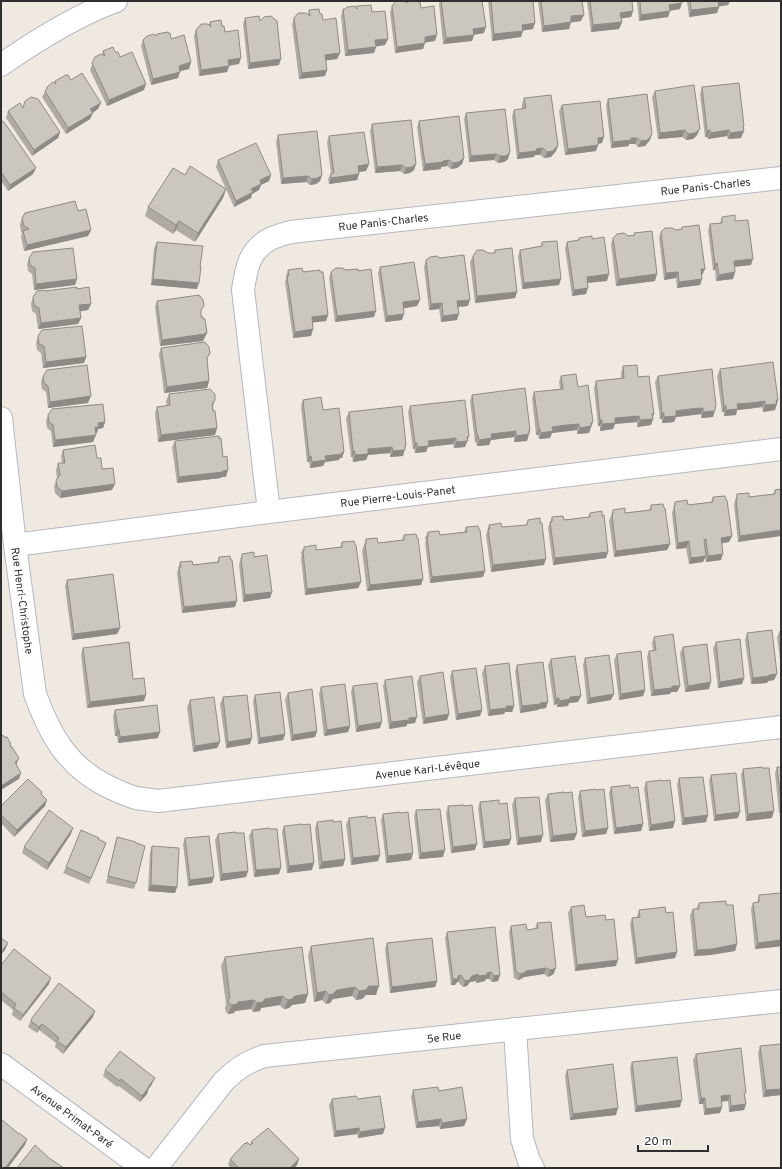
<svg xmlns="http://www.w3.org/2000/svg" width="782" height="1169" font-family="Overpass,sans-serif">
<rect width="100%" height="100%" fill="#efe9e1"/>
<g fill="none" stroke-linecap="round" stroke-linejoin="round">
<g stroke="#b4b7c1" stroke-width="24">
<g id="minor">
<path d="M1,65c36,-25 74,-49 115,-64"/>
<path id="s1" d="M1,418l14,127 20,149c15,41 32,72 72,92 10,5 19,9 29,12 7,1 15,2 22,3l623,-74"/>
<path id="s2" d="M269,512l-26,-222c3,-21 6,-40 27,-51 6,-3 14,-5 21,-7l490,-54"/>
<path id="s3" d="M15,545l254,-33 512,-63"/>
<path d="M515,1029l7,110 7,22 4,7"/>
<path id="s4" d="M1,1064l142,104"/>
<path id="s5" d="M156,1168l68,-87c14,-13 21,-18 40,-25l517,-55"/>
</g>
</g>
<use href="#minor" stroke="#fff" stroke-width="22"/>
</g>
<path fill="#afaba4" d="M405,1h13l17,40 -10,1 -2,7 -28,4 -5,-41 2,-6z
M440,1h42l2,32 -10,2 -2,6 -29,3 -4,-40z
M488,1h45v28l-10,1 -2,7 -29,4z
M538,1h44l-1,20 -10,1 -2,7 -27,3z
M587,1h45l1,10 -2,6 -10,1 1,4 -3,7 -28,3z
M637,1h45l-2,8 -10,2 -2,6 -29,4z
M687,1h43l-2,4 -9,1 -2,7 -28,4z
M357,6l15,6 16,27 -3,6 -9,1 -2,7 -29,3 -4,-40 2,-7 14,-1z
M309,10l11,4 20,39 -3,6 -11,1 1,10 -2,6 -26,3 -7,-55 2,-6 14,-4z
M245,18l15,3 19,44 -31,4 -5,-45z
M210,22l12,4 3,6 14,32 -10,2 -2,6 -28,4 -5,-40 2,-6 13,-5z
M156,36l15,3 20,23 -2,7 -9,2 -2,7 -27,7 -10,-39 2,-6z
M103,51l12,1 5,5 24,33 -37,16 -17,-36 5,-13 7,-2z
M71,80l27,29 -6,4 -2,6 -24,15 -24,-37 5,-10 8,-4v-2z
M702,87l42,39 -3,12 -13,1 -1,-3 -19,3 -1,-2h-2l-5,-43z
M655,91l42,44 -4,4 -7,1 -4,-3 -24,2 -6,-42z
M524,98l34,47 -2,6 -5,6 -7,1 -4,-3h-5l-1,2 -17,2 -5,-43 2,-6 8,-1v-5z
M608,99l42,41 -5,6 -7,1 -3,-3h-6v2l-18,2 -5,-43z
M25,101l35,31 -2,6 -26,18 -26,-38 2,-7 15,-4z
M562,105l40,38 -4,1 -2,7 -31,4 -6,-44z
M466,113l42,46 -4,3 -6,1 -4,-3 -25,2 -5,-43z
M1,121l35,47 -3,6 -25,17 -7,-10z
M419,121l45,37 -2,6 -5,4 -6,1 -4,-3 -6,1v2l-18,2 -6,-44z
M372,124l44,40 -2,6 -4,3 -6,1 -4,-3 -25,2 -5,-42z
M278,135l44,40 -2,6 -4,3 -6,1 -4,-3 -25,2 -5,-42z
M329,136l40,28 -3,7 -7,1 -2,8 -28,4 -1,-5 3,-6 -4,-31z
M218,160l53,15 -2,6 -8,4 -2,5 -7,4 -1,4 -17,9 -8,-18 -3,9 -28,44 -19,-12 -3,4 -28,-18 3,-9 37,-32 41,14 -10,-22z
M78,211l13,19 -3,6 -64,15 -3,-14 1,-4 -1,-1 -1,-7 2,-7z
M722,217l13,4 16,44 -17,2 1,5 -2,7 -17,2 -1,-11h-2l-5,-40 2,-6 10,-1z
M682,227l23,42 -3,6v4l-2,6 -23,3 -1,-10 -12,2 -5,-42 2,-6 20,-3z
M634,233l21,48 -39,5 -5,-42 2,-6 21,-3z
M579,238l13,1 15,42 -20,2 -1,11 -14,2 -7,-48 2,-6 11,-2z
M157,242l40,47 -46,-4 3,-37z
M542,242l17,43 -37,4 -4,-33 2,-6 21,-4z
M495,250l22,42 -2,6 -40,5 -5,-41 3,-6 21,-3z
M29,258l48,21 -2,6 -41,5 -2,-16 -4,-3 -1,-7z
M426,260l42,46 -10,1 -1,13 -16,2 -2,-13 -10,1 -5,-43z
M380,267l37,39 -14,2 -1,12 -17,2 -7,-49z
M288,270l15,2 25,43 -2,6 -14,1 1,7 -2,7 -18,2 -8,-56 1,-3v-3z
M331,272l43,45 -39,5 -6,-44z
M77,289l14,15 -3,6 -8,1 1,7 -3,6 -40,5 -2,-15 -4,-3 -1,-7 2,-7 12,-6z
M157,301l44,12 3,26 -1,2 -43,5 -5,-39z
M38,336l48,21 -2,6 -41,5 -2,-15 -4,-3 -1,-7z
M161,348l46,12 2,21 -2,7 -43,5 -5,-39z
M623,366l15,11 16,37 -2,3 1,2 -2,6 -14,2v-5l-22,2 -2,5 -13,2v-5h-2l-4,-38 2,-7 25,-2v-6z
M720,369l57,34 -2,7 -12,2 -1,-5 -13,2 -12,1 -1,5 -12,1v-4h-2l-5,-36z
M43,376l45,27 -40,5 -2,-16 -4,-3 -1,-7z
M561,376l17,11 13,39 -2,7 -12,1v-4l-25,3 -2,5 -11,1 -1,-4h-2l-4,-37 2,-6 26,-3 -1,-7z
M658,376l57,34 -2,7 -12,1v-4l-14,2 -11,1 -2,5 -12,1v-4h-2l-5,-37z
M169,394l46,6 -2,7 4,21 -2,7 -57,7 -3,-29 2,-6 10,-1 -1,-5z
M472,395l58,35 -3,11 -13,1v-5l-23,3 -2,5 -12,1 -1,-4h-1l-5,-41z
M303,400l20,10 21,42 -2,6h-2l-1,2 -14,2 -2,4 -13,2 -1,-6h-2l-6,-56z
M410,406l59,30 -4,11 -11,1 -1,-4 -25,3 -2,5 -11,1 -1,-4h-1l-5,-37z
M349,412l56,36 -2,8 -13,1v-4l-12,1 -10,1 -2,5 -13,2 -1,-5h-1l-5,-39z
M48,415l57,7 -2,6 -5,1 -1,4h-2l-2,9 -40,5 -2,-16 -4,-3 -1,-7z
M175,441l51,36h-4l-1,1 -44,5 -5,-36z
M63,450l34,8 15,32 -52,8 -5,-5 -1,-7 3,-7 -1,-9 2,-7h4l-1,-7z
M781,489l-43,53 -4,-37 3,-11 12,3 24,-3 2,-4z
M713,497l19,39 -3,6 -7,1 -1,17 -15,2 -1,-5 -2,5 -14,2 -3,-16 -10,1 -4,-36 3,-11 13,3 23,-3z
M651,505l19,39 -3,6 -53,7 -5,-36 4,-11 12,3 24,-3z
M590,513l18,39 -2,6 -53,7 -5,-37 4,-11 12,3 24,-3z
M528,520l16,45 -53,7 -5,-37 3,-10 13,2 24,-2z
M466,527l19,44 -2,6 -53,6 -5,-40 1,-3 -1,-2 3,-6 12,3 24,-3z
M404,535l19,44 -2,6 -54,6 -5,-40 4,-12 12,4 24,-3z
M342,542l19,40 -3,6 -53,7 -4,-37 1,-3 -1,-2 3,-6 12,3 24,-3z
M242,554l12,3 18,35 -2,6 -27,4 -4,-37z
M219,557l16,50 -53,6 -5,-40 3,-11 13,3 24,-3z
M67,580l53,48 -3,6 -45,6 -7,-54z
M780,631h1v36l-4,-30z
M747,633l27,47 -6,1 -1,2 -16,1 -6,-44z
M654,637l26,49 -3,6h-6l-1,2 -19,2 -4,-39 2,-6 4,-1 -1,-7z
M716,642l28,36 -2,6 -24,4 -5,-40z
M683,647l26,42 -24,3 -5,-39z
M83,648l50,31 11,22 -57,7 -6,-54z
M617,654l28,36 -2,6 -24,4 -5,-40z
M585,658l26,42 -24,4 -4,-39z
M551,659l30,37 -3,6 -9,1 -1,3 -11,1v-3l-3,1 -6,-40z
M517,665l29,43 -7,1 -1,1 -18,3 -5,-42z
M485,666l29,40 -2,6h-7l-1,2 -16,2 -6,-43z
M452,671l30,39 -2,6 -24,4 -6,-43z
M420,676l29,38 -2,6 -24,4 -6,-42z
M385,680l30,43 -8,1v2l-18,3 -6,-43z
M353,686l27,42 -24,4 -5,-40z
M321,687l29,39 -2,6 -24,4 -5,-42z
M288,693l29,38 -2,6 -24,4 -6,-42z
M255,695l30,39 -2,6 -25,4 -5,-43z
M223,697l27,47 -24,4 -6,-44z
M190,700l30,42 -3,6 -24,4 -6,-45z
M115,710l43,28 -40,5 -1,-7h-2l-2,-20z
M777,767h4v46h-2l-4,-40z
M743,769l29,49 -26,3 -5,-46z
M711,775l27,43 -24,3 -5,-40z
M679,778l29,37 -2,7 -24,3 -5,-40z
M646,782l27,46 -24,3 -5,-43z
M611,787l19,1 13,36 -2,7 -27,3 -5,-41z
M580,791l28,37 -2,6 -24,3 -4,-40z
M42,792l-1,2 4,12 -31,31 -13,-14v-17z
M548,794l29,39 -3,7 -24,2 -5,-42z
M515,798l26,44 -24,3 -5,-40z
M480,802l29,43 -26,3 -5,-40z
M448,806l27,44 -24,3 -5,-40z
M416,810l27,47 -24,2 -5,-43z
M383,814l30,39 -2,7 -25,3 -5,-43z
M349,818l31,37 -2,6 -27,4 -5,-41z
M317,822l28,37 -2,7 -24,3 -4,-40z
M284,826l28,44 -25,3 -5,-41z
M252,830l27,44 -25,3 -5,-41z
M71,834l-24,36 -25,-17 2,-6z
M218,834l30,37 -2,6 -26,4 -5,-41z
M117,837l19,46 -2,6 -28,-6 9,-39z
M185,838l27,45 -24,3 -5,-42z
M98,839l8,4 -17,41 -26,-11 3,-6z
M152,846l25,41 -2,6 -27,-2 2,-39z
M781,893v53l-6,1 -20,2 -4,-40 2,-6h4l2,-8z
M699,903l27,2 11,39 -2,7 -25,4 -16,1 -4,-41 3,-6h3z
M571,907l15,10 20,3 10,46 -41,5 -7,-58z
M639,910l38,42 -2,6 -40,6 -5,-40 2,-6 5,-1z
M537,923l19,44 -2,6 -2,2 -4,2 -4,-3 -20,3 -3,2 -3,1 -4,-2 -5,-46 2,-6 16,4 8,-1z
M447,932l53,43 -2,6 -6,1 -3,-3h-3l-1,2 -9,2v-2l-6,1 -3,4 -4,1 -5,-5h-1l-2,3h-4l-6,-47z
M387,943l50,38 -2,6 -45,6 -5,-44z
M311,946l65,49h-10l-4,4 -6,1 -4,-4 -19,3 -3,4 -4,1 -4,-4 -8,2 -6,-47z
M225,957l83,37 -3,9 -13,2 -3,3 -5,1 -3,-2 -1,-2 -19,3 -1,3 -7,1 -2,-3 -16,2 -1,2 -6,1 -2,-2 -1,-4 1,-4 -5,-38z
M1,965l48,19 -29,37 -8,-6 1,-5 -12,-10z
M93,1017l-30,37 -8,-7 1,-4 -17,-13 -2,3 -9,-6 4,-9z
M781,1044v51l-18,2 -5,-44 2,-7z
M696,1054l49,42 1,8 -2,6 -15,2 -1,-11h-6v6l-2,6 -16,2 -1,-11h-4l-6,-44z
M632,1062l48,45 -45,5 -5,-44z
M105,1070l47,14 -4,6 -1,4 -7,8 -21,-16 -2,1 -14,-11z
M567,1070l49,45 -46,5 -5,-44z
M413,1090l26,1 28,28 -3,7 -24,3 -1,-3 -23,2 -5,-31z
M332,1099h26l25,35 -25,4 -1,-4 -23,3 -5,-32z
M251,1142l48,17 -2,6 -3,3h-63l-3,-3 2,-6 20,-14z"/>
<path fill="#8e8b86" d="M718,1h12l-2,4 -12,2z
M682,3l-2,6 -13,2 2,-6z
M719,7l-2,6 -28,4 2,-7z
M633,11l-2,6 -13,2 2,-6z
M670,11l-2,6 -29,4 2,-6z
M584,15l-3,6 -13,2 3,-7z
M571,22l-2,7 -27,3 2,-6z
M622,22l-3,7 -28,3 2,-7z
M535,23l-2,6 -13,2 2,-6z
M486,27l-2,6 -13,2 2,-6z
M523,31l-2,6 -29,4 2,-7z
M437,35l-2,6 -13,2 3,-6z
M474,35l-2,6 -29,3 3,-6z
M388,39l-3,6 -12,2 2,-7z
M425,43l-2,6 -28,4 2,-6z
M376,47l-2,6 -29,3 3,-6z
M340,53l-3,6 -14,2 2,-6z
M241,58l-2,6 -13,2 2,-6z
M281,59l-2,6 -31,4 2,-6z
M191,62l-2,7 -12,3 2,-6z
M229,66l-2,6 -28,4 2,-6z
M327,70l-2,6 -26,3 3,-6z
M180,72l-2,6 -27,7 2,-6z
M146,84l-2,6 -37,16 2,-6z
M101,103l-3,6 -10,7 2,-7z
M93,113l-3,6 -24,15 2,-6z
M743,126h1l-2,5h2l-3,7 -13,1 2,-6z
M700,129l-3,6 -4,4 -7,1 2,-6z
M685,130l-3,7 -24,2 2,-6z
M710,130l-3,7h-2l2,-6z
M729,130l-2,6 -19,3 2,-6z
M60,132l-2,6 -26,18 2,-6z
M652,134l-2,6 -5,6 -7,1 3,-6z
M604,137l-2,6 -7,1 3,-6z
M631,138h6l-2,6h-6v2l-18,2 2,-6z
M558,145l-2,6 -5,6 -7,1 3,-6z
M598,145l-2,6 -31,4 3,-6z
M543,148l-3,7h-5l-1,2 -17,2 2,-6 17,-4z
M510,152l-2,7 -4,3 -6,1 2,-7z
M496,154l-2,6 -25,2 2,-6z
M464,158l-2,6 -5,4 -6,1 2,-6z
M449,160l-2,6 -6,1v2l-18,2 2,-7z
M369,164l-3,7 -10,1 2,-6z
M416,164l-2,6 -4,3 -6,1 2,-6z
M402,165l-2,6 -25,2 2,-6z
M36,168l-3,6 -25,17 2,-6z
M359,174l-2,6 -28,4 2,-6z
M271,175l-2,6 -8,4 -2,5 -7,4 -1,4 -17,9 2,-6 15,-12 9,-9z
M322,175l-2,6 -4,3 -6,1 2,-6z
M308,176l-2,6 -25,2 2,-6z
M226,189l-3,9 -28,44 3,-9z
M179,221l-3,9 -3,4 3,-9z
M91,230l-3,6 -64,15 3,-6z
M753,259l-2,6 -20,2 3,-6z
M717,263l-2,7h-2l2,-6z
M701,269h4l-3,6h-3z
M678,272l-2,6 -12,2 2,-7z
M735,272l-2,7 -17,2 3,-6z
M609,274l-2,7 -23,2 3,-6z
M657,274l-2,7 -39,5 3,-7z
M77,279l-2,6 -41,5 2,-6z
M153,279l46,4 -2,6 -46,-4z
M561,279l-2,6 -37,4 2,-6z
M702,279l-2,6 -23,3 2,-6z
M588,288l-2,6 -14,2 2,-6z
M517,292l-2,6 -40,5 2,-7z
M420,300l-3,6 -17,3 3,-7z
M470,300l-2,6 -13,1 2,-6z
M442,303l-3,6 -10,1 2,-6z
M91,304l-3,6 -11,2 2,-7z
M376,311l-2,6 -39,5 2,-6z
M404,314l-2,6 -17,2 2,-6z
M459,314l-2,6 -16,2 2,-6z
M328,315l-2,6 -17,2 3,-6z
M81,318l-3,6 -40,5 3,-6z
M313,329l-2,7 -18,2 2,-6z
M207,333l-4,8 -43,5 2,-6z
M86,357l-2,6 -41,5 3,-6z
M209,381l-2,7 -43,5 3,-6z
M91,396l-3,7 -40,5 2,-6z
M776,400h2l-3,10 -12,2 2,-7z
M765,401l-3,6 -25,3 -1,5 -12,1 2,-6 11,-6z
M716,406l-3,11 -12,1 2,-6 12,-5z
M724,406h2l-2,6h-2z
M703,408l-2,6 -25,3 -2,5 -12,1 2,-6 12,-6z
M662,413h2l-2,6h-2z
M652,414h2l-2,5h1l-2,6 -14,2 3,-7z
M639,416l-2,6 -22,2 -2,5 -13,2 2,-7 13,-6z
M600,420h2l-2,6h-2z
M105,422l-2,6 -5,1 -1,4h-5l3,-6 3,-4z
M593,422l-4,11 -12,1 3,-6z
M579,424l-2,6 -25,3 -2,5 -11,1 2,-6 11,-6z
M217,428l-2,7 -57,7 3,-7z
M539,429h1l-2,6h-2z
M529,430h1l-3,11 -13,1 2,-6z
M516,431l-2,6 -23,3 -2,5 -12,1 2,-6 12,-6z
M96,435l-3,7 -40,5 2,-7z
M477,435h1l-2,7h-1z
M469,436l-4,11 -11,1 2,-6z
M456,438l-3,6 -25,3 -2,5 -11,1 2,-6 11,-6z
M415,443h2l-3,6h-1z
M405,445h1l-3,11 -13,1 3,-6z
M392,447l-2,6 -22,2 -2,5 -13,2 2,-7 13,-6z
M353,451h2l-3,6h-1z
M342,452h2l-2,6h-2l-1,2 -14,2 -2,4 -13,2 2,-6 13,-6z
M309,456h2l-2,6h-2z
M228,470l-2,7h-4l-1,1 -44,5 2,-6z
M115,484l-3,6 -52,8 2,-7z
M781,530v6l-43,6 2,-6z
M732,536l-3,6 -10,2 2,-6z
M689,541l-3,7 -10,1 2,-6z
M670,544l-3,6 -53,7 2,-6z
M608,552l-2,6 -53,7 2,-7z
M723,554l-2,6 -15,2 2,-6z
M706,556l-3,6 -14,2 2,-6z
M546,559l-2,6 -53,7 2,-7z
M485,571l-2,6 -53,6 2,-6z
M423,579l-2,6 -54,6 3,-6z
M361,582l-3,6 -53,7 2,-6z
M272,592l-2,6 -27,4 2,-7z
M237,601l-2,6 -53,6 2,-6z
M120,628l-3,6 -45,6 2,-6z
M777,674l-3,6 -6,1 -1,2 -16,1 2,-6z
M744,678l-2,6 -24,4 2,-6z
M711,682l-2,7 -24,3 3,-6z
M672,686h8l-3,6h-6l-1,2 -19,2 3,-6z
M645,690l-2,6 -24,4 2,-6z
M614,694l-3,6 -24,4 3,-6z
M146,695l-2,6 -57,7 3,-6z
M581,696l-3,6 -9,1 -1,3 -11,1 2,-6 11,-4z
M559,698l-2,6 -3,1 2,-6z
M548,702l-2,6 -7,1 -1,1 -18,3 2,-7z
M506,706h8l-2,6h-7l-1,2 -16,2 2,-6z
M482,710l-2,6 -24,4 2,-6z
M449,714l-2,6 -24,4 2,-6z
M417,717l-2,6 -8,1v2l-18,3 2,-7 18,-4z
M382,722l-2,6 -24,4 2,-6z
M350,726l-2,6 -24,4 3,-6z
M119,729l-2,7h-2l3,-6z
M317,731l-2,6 -24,4 2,-6z
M160,732l-2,6 -40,5 2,-6z
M285,734l-2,6 -25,4 2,-6z
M252,738l-2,6 -24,4 2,-6z
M220,742l-3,6 -24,4 2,-6z
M19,758l-1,2 -2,6 -1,-4z
M21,773l-2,6 -18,11v-4z
M47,800l-2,6 -31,31 3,-7z
M774,811l-2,7 -26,3 2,-7z
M740,812l-2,6 -24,3 2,-6z
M708,815l-2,7 -24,3 2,-7z
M675,821l-2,7 -24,3 2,-6z
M643,824l-2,7 -27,3 2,-6z
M73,828l-2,6 -24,36 2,-7z
M608,828l-2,6 -24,3 3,-6z
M577,833l-3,7 -24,2 3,-6z
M543,835l-2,7 -24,3 2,-7z
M511,839l-2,6 -26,3 2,-6z
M477,844l-2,6 -24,3 2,-6z
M445,850l-2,7 -24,2 2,-6z
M413,853l-2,7 -25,3 2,-7z
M380,855l-2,6 -27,4 2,-7z
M345,859l-2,7 -24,3 3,-7z
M314,863l-2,7 -25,3 2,-7z
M281,868l-2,6 -25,3 2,-7z
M248,871l-2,6 -26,4 2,-7z
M214,877l-2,6 -24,3 2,-6z
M151,885l26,2 -2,6 -27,-2z
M781,940v6l-6,1 -20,2 3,-6z
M8,943l-3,7 -4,5v-3z
M737,944l-2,7 -25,4 -16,1 3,-6z
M677,952l-2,6 -40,6 2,-6z
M618,960l-2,6 -41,5 2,-6z
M556,967l-2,6 -2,2 -4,2 2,-7z
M546,968l-2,6 -20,3 -3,2 -3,1 2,-6 6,-3z
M491,972l-2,7h-3l-1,2 -9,2 2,-7z
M478,974l-2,7 -6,1 -3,4 -4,1 2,-6 7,-5z
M461,975l-3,7h-1l-2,3h-4l2,-6 5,-3z
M500,975l-2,6 -6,1 2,-6z
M51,978l-2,6 -29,37 3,-6z
M437,981l-2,6 -45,6 2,-6z
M369,986h10l-3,9h-10l-4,4 -6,1 3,-9z
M355,987l-3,9 -19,3 -3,4 -4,1 3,-9 8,-5z
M326,991l-4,9 -8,2 3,-9z
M308,994l-3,9 -13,2 -3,3 -5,1 4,-9 7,-4z
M283,996l-3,9 -19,3 -1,3 -7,1 4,-9 8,-4z
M254,1000l-3,9 -16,2 -1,2 -6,1 4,-9 6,-3z
M95,1011l-2,6 -30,37 3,-7z
M42,1024l-3,6 -2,3 2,-6z
M155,1078l-3,6 -4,6 -1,4 -7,8 2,-6 6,-9z
M781,1089v6l-18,2 3,-7z
M730,1095l-2,6 -9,1 2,-6z
M701,1098h4l-2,6h-4z
M682,1100l-2,7 -45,5 2,-6z
M746,1104l-2,6 -15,2 2,-6z
M722,1107l-2,6 -16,2 2,-6z
M618,1108l-2,7 -46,5 3,-6z
M441,1119l-2,7 -23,2 2,-6z
M467,1119l-3,7 -24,3 2,-6z
M359,1128l-2,6 -23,3 2,-6z
M385,1128l-2,6 -25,4 2,-6z
M27,1139l-2,6 -17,23h-3z
M299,1159l-2,6 -3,3h-4z"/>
<path fill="#cbc7bf" stroke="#8e8b86" d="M396,1h8l3,2v-2h11v1h2l1,6 13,-2 3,29 -12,2v6l-28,4 -5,-41z
M441,1h41l4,26 -13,2 1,6 -28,3z
M491,1h42l2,22 -13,2 1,6 -29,3z
M541,1h41l2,14 -13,1v6l-27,4z
M590,1h42l1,10 -13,2 2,9 -29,3z
M640,1h42v2l-13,2 1,6 -29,4z
M690,1h28l1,6 -28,3z
M371,5l1,7 13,-1 3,28 -13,1 1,7 -28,3 -5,-41h2l2,-2 8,-1 2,3v-3z
M319,9l1,5h2l1,6 13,-2 4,35 -15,2 2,15 -25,3 -8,-55 4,-5h8l4,3 -1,-6z
M259,16l1,5 4,-4 7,-1 6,5 4,38 -31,4 -5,-45z
M221,20l1,6h2l1,6 13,-2 3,28 -13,2 1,6 -28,4 -5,-40 5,-6h7l3,3 -1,-5z
M168,32v1h2l1,6 13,-4 7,27 -12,4 1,6 -27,7 -10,-39 4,-4 7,-2 2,2 1,-2z
M113,47l2,5h3l2,5 12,-5 14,32 -37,16 -17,-37 3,-6 6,-3 4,2 -2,-5z
M82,73l19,30 -11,6 3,4 -25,15 -23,-37 2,-2v-2l6,-5 3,2 -1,-3 11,-6h2l3,5z
M739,83l5,43h-1l1,5 -14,2 -1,-3 -19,3v-3l-3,1 -5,-44z
M694,85l6,44 -5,4 -7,1 -3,-4 -25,3 -5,-42z
M647,94l5,40 -4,6 -7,1 -4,-3h-6v2l-18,2 -5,-43z
M551,95l7,50 -5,6 -6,1 -4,-4 -7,1 1,2 -18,2 -5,-43 12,-2 -2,-10z
M31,97l7,2 22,33 -26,18 -26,-39 12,-8 3,5 2,-7z
M600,101l4,36 -6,1v7l-30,4 -6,-44z
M505,109l5,43 -4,4h-6l-4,-2 -25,2 -5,-43z
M459,116l5,42 -5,4 -6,1 -4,-3 -6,1v1l-18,2 -6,-43z
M411,120l5,44 -4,3 -6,1 -4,-3 -25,2 -5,-43z
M1,121l3,1 32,46 -26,17 -9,-13z
M317,131l5,44 -4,3 -6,1 -4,-3 -25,2 -5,-43z
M364,132l5,32 -11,2 1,8 -28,4v-5h3l-5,-37z
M256,143l15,32 -11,5 1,4 -10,5 2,3 -17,9 -18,-41z
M190,166l36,23 -28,44 -19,-12 -3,4 -28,-18 25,-39 12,7z
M75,201l3,10 8,-2 5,21 -64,15 -4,-14 6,-2 -5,-3 -2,-8 3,-5z
M735,215v6l13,-1 5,39 -19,2 1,11 -16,3 -2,-12 -2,1 -5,-40 12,-1v-6z
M699,225l6,44h-4l1,10 -23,3 -1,-10 -12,1 -5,-41 4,-4h7l4,2 6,-1v-2z
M652,231l5,43 -38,5 -6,-41 4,-4 7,-1 4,3 7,-1 -1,-2z
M592,236v3l12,-2 5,37 -22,3 1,11 -14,2 -7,-48 12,-2v-2z
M557,241l4,38 -37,4 -4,-33 22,-4v-4z
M157,242l46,4 -3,21h1l-2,16 -46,-4z
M73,248l4,31 -41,5 -1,-16 -5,-3 -1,-7 4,-6z
M512,248l5,44 -40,4 -4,-40 4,-6h6l5,3h7v-3z
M464,255l6,45 -13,1 2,13 -16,2 -1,-13 -11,1 -5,-44 4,-3 7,-1 3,2z
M414,262l6,38 -17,2 1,12 -17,2 -7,-49z
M302,268l1,4 17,-2v2h3l5,43 -16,2 1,12 -18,3 -8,-56h2l-1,-6z
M336,268h6l4,2 12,-1v2l13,-2 5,42 -39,5 -6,-44z
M77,287v2l12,-2 2,17 -12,1 2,13 -40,5 -2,-15 -5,-3 -1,-8 4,-6 7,-1 1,1z
M199,295l4,5 1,6 -3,4v7h2v2h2l2,14h-2v1l-43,6 -5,-39z
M82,326l4,31 -40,5 -2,-16 -5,-2 -1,-8 4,-6z
M205,342l4,5 1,6 -3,5 2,23 -42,6 -6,-39z
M773,362l5,38h-2l1,4 -12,1v-4l-14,2 -14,1 1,5 -12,1v-4h-2l-4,-37z
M87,365l4,31 -41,6 -2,-16 -4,-3 -1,-7 4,-6z
M637,365l1,12 11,-1 5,38h-2l1,5 -13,1 -1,-4 -24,2v5l-13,1v-4h-2l-4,-39 28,-3 -1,-12z
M712,369l4,37 -1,1v4l-12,1v-4l-14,1 -13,2v5l-12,1v-4h-2l-4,-37z
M576,374l2,13 10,-2 5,37 -2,1v3l-11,2 -1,-4 -13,1 -14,2 1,4 -12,2 -1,-4h-1l-5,-37 29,-3 -2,-13z
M525,388l5,42h-1v4l-13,2v-5l-25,3 1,4 -13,2 -1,-5h-1l-5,-40z
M210,389l5,5v6l-3,4 1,7h2l2,17 -56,7 -4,-28 13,-2 -1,-11z
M321,397l2,13 16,-2 5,44h-2v2l-17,2 1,4 -14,2 -1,-6h-2l-6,-56z
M465,400l4,36 -2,1 1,4 -12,1v-4l-28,3 1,5 -12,1v-4h-2l-5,-37z
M103,404l2,18 -7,1 1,4h-4l1,8 -41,5 -2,-15 -4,-3 -1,-7 4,-6z
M402,406l4,39h-1v5l-12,1 -1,-4 -24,2v5l-13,1v-4h-2l-4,-39z
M219,436v3l2,-1 2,19 4,-1 1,14 -5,1v1l-44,5 -4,-36z
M95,445l2,13h4l1,11 11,-1 2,16 -53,7 -5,-4 -1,-7 4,-5 -2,-12h7l-2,-13z
M781,489v41l-41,6 -4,-37h1v-5l12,-1v4l26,-3v-4z
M725,496l1,4h1l5,36 -11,2 2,16 -15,2 -2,-17h-1l-1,1 2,16 -15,2 -2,-17 -11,2 -4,-37h1v-4l12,-2 1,5 25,-3v-5z
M663,504l1,4h1l5,36 -54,7 -4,-37h1v-4l12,-2v5l26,-3v-5z
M602,511v5l2,-1 4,37 -53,6 -5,-36h2v-5l11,-1 1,4 26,-3v-4z
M540,518v5h2l4,36 -53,6 -5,-36h2l-1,-4 12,-2 1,4 25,-2 1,-5z
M478,526l1,4h1l5,41 -53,6 -5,-40h1v-5l11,-1 1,4 27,-3 -1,-5z
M416,534l1,4h1l5,41 -53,6 -5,-41h1v-5l11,-1 1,5 26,-3v-5z
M354,541l1,4h1l5,37 -54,7 -4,-37 1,-1v-4l12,-2v5l26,-3v-5z
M254,552v5l13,-2 5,37 -27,3 -4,-37h1v-4z
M230,556l1,4h1l5,41 -53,6 -5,-40h2l-1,-5 12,-1 1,4 26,-3v-5z
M113,574l7,54 -46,6 -7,-54z
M772,630l5,44 -8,1v1l-16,2 -6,-45z
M780,631h1v11z
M673,634l7,52h-8v2l-18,2 -5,-39 7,-1 -2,-13z
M740,639l4,39 -24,4 -4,-40z
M129,642l4,37 11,-1 2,17 -56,7 -7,-54z
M707,644l4,38 -23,4 -5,-39z
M641,651l4,39 -24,4 -4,-40z
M609,655l5,39 -24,4 -5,-40z
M575,656l6,40 -11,1v2l-11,2v-3l-3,1 -5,-40z
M543,662l5,40 -8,1 1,1 -19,2 -5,-41z
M509,663l5,43h-8l1,2 -17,2 -5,-44z
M476,668l6,42 -24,4 -6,-43z
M443,672l6,42 -24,4 -5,-42z
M412,676l5,41 -8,1v2l-18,2 -6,-42z
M377,683l5,39 -24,4 -5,-40z
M345,684l5,42 -23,4 -6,-43z
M312,689l5,42 -24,4 -5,-42z
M280,692l5,42 -25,4 -5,-43z
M247,695l5,43 -24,4 -5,-45z
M214,697l6,45 -25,4 -5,-46z
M157,705l3,27 -40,5 -1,-8 -1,1 -3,-20z
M3,735l1,2h3l4,7 -1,3h2l7,11 -1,1v1l-3,2 6,11 -20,13v-50z
M762,767v1h7l5,43 -26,3 -5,-45z
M777,767h4v34z
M736,773l4,39 -24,3 -5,-40z
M703,777l5,38 -24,3 -5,-40z
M28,779l14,13 -1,2 6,6 -30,30 -16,-15v-9z
M662,780v1l8,-1 5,41 -24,4 -5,-43z
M630,785v3l8,-1 5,37 -27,4 -5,-41z
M596,789v1l8,-1 4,39 -23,3 -5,-40z
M564,792v1l8,-1 5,41 -24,3 -5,-42z
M539,797l4,38 -24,3 -4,-40z
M499,800v4l8,-1 4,36 -26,3 -5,-40z
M464,805v1l8,-1 5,39 -24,3 -5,-41z
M440,809l5,41 -24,3 -5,-43z
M49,810l24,18 -24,35 -25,-16z
M400,812v1l8,-1 5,41 -25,3 -5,-42z
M367,816v2l8,-1 5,38 -27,3 -4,-40z
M333,820v2l8,-1 4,38 -23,3 -5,-40z
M302,824v1l8,-1 4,39 -25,3 -5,-40z
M269,828v1h8l4,39 -25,2 -4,-40z
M81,830l18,8 -1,1 8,4 -15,35 -25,-11z
M236,832v1h8l4,38 -26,3 -4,-40z
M209,836l5,41 -24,3 -5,-42z
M117,837l19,5v1l9,3 -9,37 -28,-7z
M152,846l27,2 -2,39 -26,-2z
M781,893v47l-23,3 -5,-40 6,-1v-7z
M726,901v4h7l4,39 -25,5 -15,1 -4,-41h6v-6z
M584,905l2,12 19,-2 1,5 8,-1 4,41 -41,5 -6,-58z
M665,907l1,6 7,-1 4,40 -40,6 -5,-40 8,-1 -1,-7z
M551,922l5,45 -2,2 -4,1 -4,-2 -20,3 -2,2 -4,1 -4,-3 -5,-45 15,-2 1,6 11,-2 -1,-5z
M495,927l5,48 -6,1 -3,-4 -4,1v2l-9,1v-2l-6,2 -3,4 -4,1 -4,-6 -3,1v3h-5l-6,-47z
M1,938l7,5 -7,9z
M373,938l6,48h-10l-3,4 -7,1 -4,-4 -18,3 -4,4 -4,1 -3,-4 -9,2 -6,-47z
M432,938l5,43 -45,6 -5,-44z
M302,947l6,47 -13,2 -3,3 -4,1 -4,-2 -1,-2 -18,3 -2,3 -6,1 -3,-3 -16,2 -1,2 -5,1 -3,-2 -1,-4 2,-1 -5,-41z
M14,949l37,29 -28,37 -9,-7 2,-4 -15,-12v-27z
M59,983l36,28 -29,36 -9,-6 2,-3 -9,-8 -8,-6 -3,3 -8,-6 1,-3z
M781,1044v45l-15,1 -6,-44z
M741,1048l5,45h-2l2,11 -15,2 -1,-11 -9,1 1,11 -16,2 -1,-11h-4l-5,-44z
M120,1051l35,27 -7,9h1l-7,9 -21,-17 -1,2 -15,-11z
M677,1057l5,43 -45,6 -5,-44z
M613,1064l5,44 -45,6 -6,-44z
M438,1087l1,4 23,-4 5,32 -25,4 -1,-4 -23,3 -5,-32z
M356,1096l2,3 22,-3 5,32 -25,4 -1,-4 -23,3 -4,-32z
M1,1119l18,15v-1l8,6 -22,29h-4z
M268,1128l31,31 -9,9h-51l-9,-9 15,-16 1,1 1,-2 3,3 3,-2 -2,-1z
M35,1145l14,13 15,10h-47z"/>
<g text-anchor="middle" stroke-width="3.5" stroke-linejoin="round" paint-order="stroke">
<g font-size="11" fill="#2e2e2e" stroke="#fff">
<text dy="4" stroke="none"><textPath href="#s2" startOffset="723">Rue Panis-Charles</textPath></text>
<text dy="4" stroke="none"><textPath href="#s2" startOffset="399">Rue Panis-Charles</textPath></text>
<text dy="4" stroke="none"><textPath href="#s3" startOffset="386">Rue Pierre-Louis-Panet</textPath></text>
<text dy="4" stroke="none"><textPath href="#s1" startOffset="184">Rue Henri-Christophe</textPath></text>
<text dy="4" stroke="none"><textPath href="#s1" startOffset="723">Avenue Karl-Lévêque</textPath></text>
<text dy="4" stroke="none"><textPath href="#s5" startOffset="339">5e Rue</textPath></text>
<text dy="4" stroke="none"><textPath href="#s4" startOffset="88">Avenue Primat-Paré</textPath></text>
</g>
</g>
<rect width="782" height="1169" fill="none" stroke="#2e2e2e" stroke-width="4"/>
<path d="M638 1145v6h70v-6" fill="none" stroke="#2e2e2e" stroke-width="2"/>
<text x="644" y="1145" font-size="12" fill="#2e2e2e" stroke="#ffffff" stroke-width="3" paint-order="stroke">20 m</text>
</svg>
